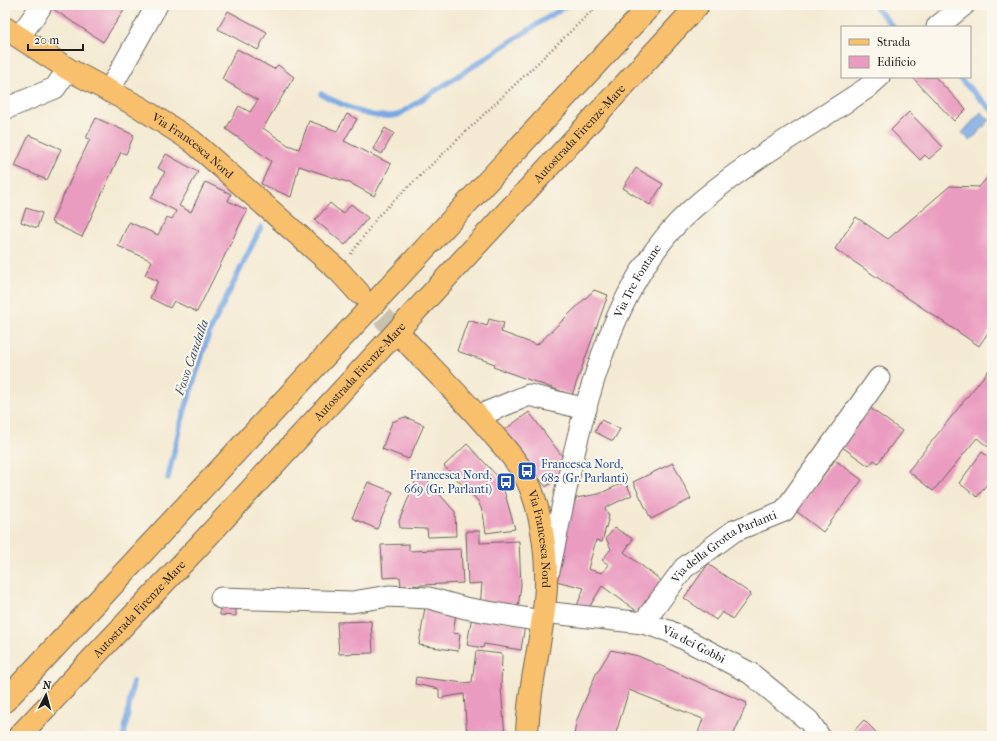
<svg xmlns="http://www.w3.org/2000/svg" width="997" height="741" font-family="'IM FELL French Canon',serif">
<rect width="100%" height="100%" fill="#fbf7ec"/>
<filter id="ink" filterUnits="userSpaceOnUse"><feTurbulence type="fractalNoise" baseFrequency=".025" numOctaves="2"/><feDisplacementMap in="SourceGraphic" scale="8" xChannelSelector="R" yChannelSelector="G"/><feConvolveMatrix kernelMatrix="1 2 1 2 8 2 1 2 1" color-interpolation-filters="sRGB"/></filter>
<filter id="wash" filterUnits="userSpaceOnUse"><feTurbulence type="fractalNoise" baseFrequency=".012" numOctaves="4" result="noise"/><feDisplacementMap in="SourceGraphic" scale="16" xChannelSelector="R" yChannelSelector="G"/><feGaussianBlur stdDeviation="0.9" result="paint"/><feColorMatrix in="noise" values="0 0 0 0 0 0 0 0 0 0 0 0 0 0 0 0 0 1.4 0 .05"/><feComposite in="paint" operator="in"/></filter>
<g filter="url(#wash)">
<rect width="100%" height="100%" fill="#f4ead3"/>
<path fill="#79a8e3" stroke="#4a6280" d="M981,112l9,8 -20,21 -8,-8z"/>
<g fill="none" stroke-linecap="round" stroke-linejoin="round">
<path stroke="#79a8e3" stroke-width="5.5" d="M874,5l19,22
M958,77l34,33
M321,94c24,12 50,27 77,21l169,-110
M168,478l12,-52 29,-93 52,-106
M124,736l9,-54"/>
</g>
<g id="blocks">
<path fill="#ea9bc0" d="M47,5h70l7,5 -21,32z
M228,11l39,21 -9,18 -40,-21z
M237,49l37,20 4,-4 16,12 -31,51 25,17 11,4 10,-28 28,10 10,-17 10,5 -13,22 47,23 -17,32 -24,-13 -51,-17 -8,31 -30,-13 10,-23 -45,-32 13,-23 11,6 8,-12 -36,-21z
M912,77h23l31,32 -12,12z
M909,112l34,35 -14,12 -4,-4 -5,5 -29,-30z
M96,118l38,17 -8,19 -5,-2 -39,85 -31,-15 39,-83 -4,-1z
M385,128l9,5 -12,21 -9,-5z
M29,135l32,14 -14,31 -32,-14z
M166,154l32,18 -19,34 12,6 14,-30 26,12 -3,7 19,9 -50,102 -23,-11 -4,7 -20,-10 8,-17 -13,-6 7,-14 -34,-15 11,-24 29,13 9,-18 5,2 4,-8 -25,-13 14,-26 -7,-4z
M636,168l27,16 -13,21 -27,-17z
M992,172v155l-13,19 -144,-97 21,-32 32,22 62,-53 29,1z
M330,203l13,11 8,-10 17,14 -23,27 -30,-25z
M26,208l16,5 -5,15 -16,-6z
M594,290l14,5 -36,100 -79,-28 2,-3 -38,-13 11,-31 19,6 2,-7 15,4 -3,9 36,13z
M992,366v84l-15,-12 -44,53 -25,-20z
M870,408l32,23 -24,32 -4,-3 -5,6 -27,-19z
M529,412l42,56 -25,19 -43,-56z
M405,417l19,8 -15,34 -27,-10 10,-27z
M601,420l19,9 -7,12 -18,-9z
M467,444l34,36 14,49 -29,4 -3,-20 -5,-12 -34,-35z
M982,452l10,8v22l-2,-2 -13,17 -18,-14z
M835,460l27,20 -39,52 -27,-21z
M673,463l18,36 -40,20 -18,-37z
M423,475l32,37 1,24 -28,1 -1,-8 -27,-1 -1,-7 18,-44z
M368,482l25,10 -16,37 -25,-11z
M625,482l7,13 -27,13 4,8 -7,26 -6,-2 -8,29 14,4 7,-8 -7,-5 9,-11 -5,-11 9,-10 18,11 -9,13 39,30 -22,32 -39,-28 -15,25 -11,-3 8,-20 -32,-8 24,-82 23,-4z
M466,531h14v12l39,-2 2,44 -4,30 -37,-7 2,-25 -14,1z
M409,544v7l52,-2 2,34 -62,3 -1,-9 -17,1 -2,-33z
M708,564l43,30 -18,25 -11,-7 -6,8 -32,-22z
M220,605h16v11l-16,-1z
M425,607l31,6 -3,20 7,1 -2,17 -39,-6z
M472,616l53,9 -4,25 -37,-6 -1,4 -16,-3z
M371,621l2,32 -34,1 -2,-32z
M611,650l27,6 109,47 -14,33h-36l6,-17 -74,-29 -14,46h-41l2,-14 20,-48z
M476,651l26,3 -1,33 4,49h-38l-3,-42 -25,4v-9l-24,-5 1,-7 48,6 8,-1z
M864,720l16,16h-31z"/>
</g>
</g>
<g filter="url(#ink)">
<use href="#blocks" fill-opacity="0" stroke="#68645c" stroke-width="1"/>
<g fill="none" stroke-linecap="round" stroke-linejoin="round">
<path stroke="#c9c1ae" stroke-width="22" stroke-dasharray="22 11" stroke-linecap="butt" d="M359,293l46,47"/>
<g stroke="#68645c" stroke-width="23">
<g id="minor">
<path d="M937,27l27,-22"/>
<path d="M19,37l21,-29"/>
<path d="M109,91l48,-86"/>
<path d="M5,109l50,-21 13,-19"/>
<path d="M478,416l51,-21 57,14"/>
<path id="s1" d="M549,571c25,-117 49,-278 142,-361 52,-47 118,-83 176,-122l12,-11"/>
<path d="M221,598l131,4 37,-6 40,2 36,10 76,13"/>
<path id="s2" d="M543,612l100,11 26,8 81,42 59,48 10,15"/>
<path id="s3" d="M643,623l41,-55 50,-37 50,-20 95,-133"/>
</g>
</g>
<g stroke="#68645c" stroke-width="24">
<g id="major">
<path id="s4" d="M5,28l63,41 73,39 51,33 147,130 20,22"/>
<path id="s5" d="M405,340c29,31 60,60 87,93 13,15 27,30 36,49 13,28 19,72 18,104 -2,50 -18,99 -19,150"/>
</g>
</g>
<g stroke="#68645c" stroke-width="24">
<g id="highway">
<path d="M5,701l646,-696"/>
<path id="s6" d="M19,736l177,-187 502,-544"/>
</g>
</g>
<path stroke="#68645c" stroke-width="2.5" stroke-dasharray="1 3" stroke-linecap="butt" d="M351,254l28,-39 219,-210"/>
<use href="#minor" stroke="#fff" stroke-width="21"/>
<use href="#major" stroke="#f8bf6c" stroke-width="22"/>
<use href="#highway" stroke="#f8bf6c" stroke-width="22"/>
</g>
</g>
<defs>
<g id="bus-square" transform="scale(1)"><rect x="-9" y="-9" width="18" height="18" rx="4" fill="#1a4fb4" stroke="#fbf7ec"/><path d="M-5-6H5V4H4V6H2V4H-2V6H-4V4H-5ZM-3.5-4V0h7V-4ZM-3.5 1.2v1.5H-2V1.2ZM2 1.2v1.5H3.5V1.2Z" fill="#fff"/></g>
</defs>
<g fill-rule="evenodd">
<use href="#bus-square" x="527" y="471"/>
<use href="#bus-square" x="506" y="482"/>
</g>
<g text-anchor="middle" stroke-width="4" stroke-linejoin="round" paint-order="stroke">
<g font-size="12" fill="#1c1c1c" stroke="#fbf7ec">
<text dy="4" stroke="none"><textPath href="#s6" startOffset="823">Autostrada Firenze-Mare</textPath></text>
<text dy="4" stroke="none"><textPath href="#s4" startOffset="222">Via Francesca Nord</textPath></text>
<text dy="4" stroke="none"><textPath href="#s1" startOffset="305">Via Tre Fontane</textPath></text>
<text dy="4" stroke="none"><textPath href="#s6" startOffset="499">Autostrada Firenze-Mare</textPath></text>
<text dy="4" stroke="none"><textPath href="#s5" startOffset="247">Via Francesca Nord</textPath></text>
<text dy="4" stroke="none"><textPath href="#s3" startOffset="114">Via della Grotta Parlanti</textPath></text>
<text dy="4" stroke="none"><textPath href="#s6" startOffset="175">Autostrada Firenze-Mare</textPath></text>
<text dy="4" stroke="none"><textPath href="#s2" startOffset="156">Via dei Gobbi</textPath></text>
</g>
<g font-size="12" fill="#164399" stroke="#fbf7ec" text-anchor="start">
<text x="541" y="468">Francesca Nord,<tspan x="541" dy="14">682 (Gr. Parlanti)</tspan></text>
<text x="492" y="479" text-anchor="end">Francesca Nord,<tspan x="492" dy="14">669 (Gr. Parlanti)</tspan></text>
</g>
<g font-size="13" font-style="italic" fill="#41546c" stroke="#fbf7ec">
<text transform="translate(191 357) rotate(-71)" y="5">Fosso Candalla</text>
</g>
</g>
<rect width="997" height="741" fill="none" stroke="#fbf7ec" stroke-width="20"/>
<rect x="841" y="26" width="130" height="52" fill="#fbf7ec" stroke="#a29f99"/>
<rect x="849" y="39" width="20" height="6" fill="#f8bf6c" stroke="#a29f99"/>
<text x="877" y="46" font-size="12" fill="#1c1c1c">Strada</text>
<rect x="849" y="56" width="20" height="12" fill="#ea9bc0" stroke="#a29f99"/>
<text x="877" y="66" font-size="12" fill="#1c1c1c">Edificio</text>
<g transform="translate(46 695) rotate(6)" stroke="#fbf7ec" stroke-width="3" paint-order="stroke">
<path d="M0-3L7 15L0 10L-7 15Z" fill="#1c1c1c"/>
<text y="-6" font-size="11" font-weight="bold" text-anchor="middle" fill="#1c1c1c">N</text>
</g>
<path d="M28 44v6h55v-6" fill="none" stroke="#1c1c1c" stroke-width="2"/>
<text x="34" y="44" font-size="12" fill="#1c1c1c" stroke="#fbf7ec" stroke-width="3" paint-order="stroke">20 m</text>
</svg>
